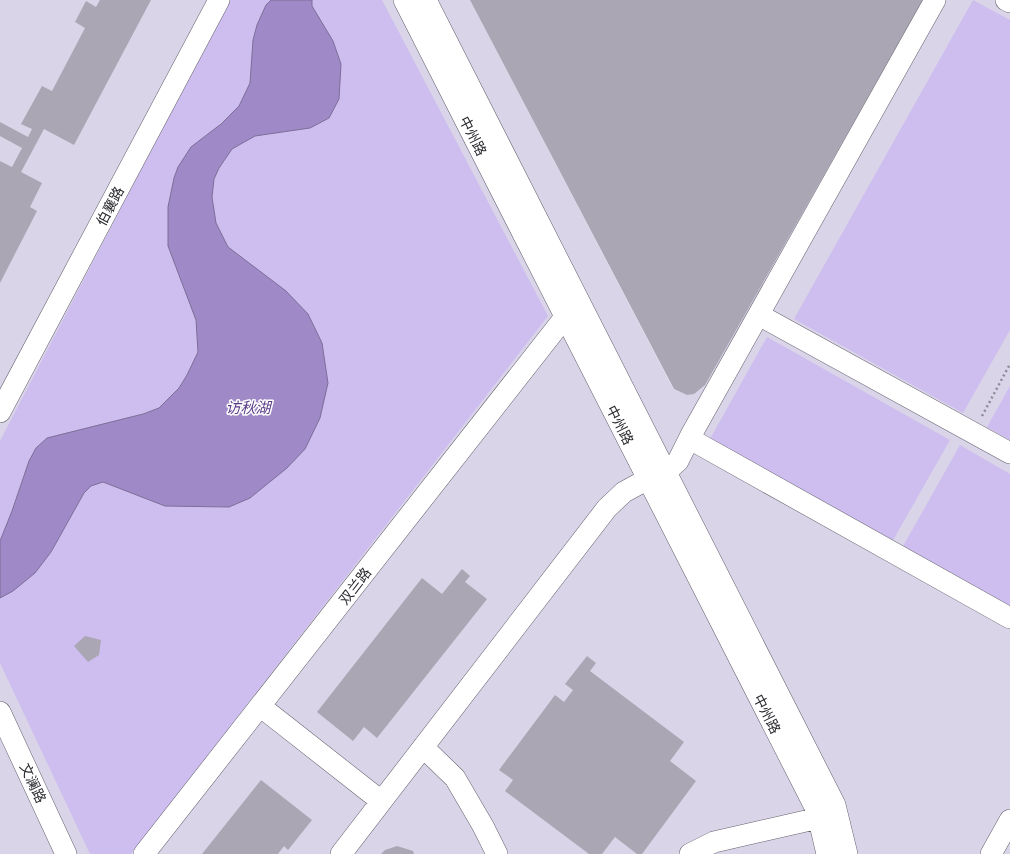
<svg xmlns="http://www.w3.org/2000/svg" width="1010" height="854" font-family="'Sofia Sans Condensed','Noto Sans SC',sans-serif">
<rect width="100%" height="100%" fill="#e4e0ee"/>
<path fill="#d9d4e8" d="M0,0h470l203,389 14,6 7,-1 229,-394h87v854h-1010z"/>
<path fill="#cebeef" d="M229,0h42l-5,5 -13,35 -3,43 -11,23 -31,29 -40,72v39l28,73 2,33 -11,23 -8,13 -20,20 -123,40c-16,29 -21,63 -36,93v-100z
M312,0h70l166,316 -417,538h-41l-90,-191v-65l13,-7 22,-18 16,-21 33,-59 7,-7 12,-4 62,24 64,1 21,-9 37,-30 18,-19 17,-106 -14,-29 -23,-23 -57,-44 -12,-24 -4,-26 2,-18 5,-11 13,-19 23,-13 37,-5 27,-111 -7,-14z
M973,0l37,20v310l-47,83 -169,-94z
M767,337l183,103 -58,102 -182,-103z
M1010,386v54l-23,-13z
M960,445l50,29v135l-108,-61z"/>
<path fill="#9f8ac7" stroke="#7c6d99" d="M271,0h41v6l21,35 8,23 -2,35 -10,19 -19,10 -55,8 -23,13 -13,19 -5,11 -2,18 4,26 12,24 58,44 22,23 14,29 6,40 -8,35 -15,31 -18,19 -37,30 -21,9 -64,-1 -62,-24 -12,4 -7,7 -33,59 -16,21 -22,18 -13,7v-57l12,-30 17,-50 7,-13 11,-10 96,-24 16,-6 20,-20 8,-13 11,-23 -2,-32 -28,-74v-39l6,-29 4,-11 13,-20 30,-23 18,-18 11,-23 3,-43 4,-15 9,-20z"/>
<path fill="#aaa6b3" d="M100,0h51l-77,145 -30,-16 -23,43 21,11 -12,24 7,4 -37,72v-122l12,6 10,-19 -22,-12v-14l28,15 4,-8 -11,-5 21,-38 10,5 33,-63 -10,-6 11,-21 10,6z
M470,0h453l-218,385 -11,9 -7,1 -13,-6z
M462,569l8,7 -5,6 22,17 -110,139 -13,-11 -11,14 -36,-29 105,-134 20,16z
M85,636l16,4 -2,15 -11,7 -14,-16z
M587,656l9,7 -6,8 94,71 -14,19 26,20 -54,73h-5l-22,-17 -13,17h-13l-84,-63 8,-11 -14,-10 56,-75 9,7 9,-12 -8,-6z
M261,780l51,40 -24,30 -4,-4 -6,8h-76z
M397,846l16,5 1,3h-33l4,-4z"/>
<g fill="none" stroke-linecap="round" stroke-linejoin="round">
<g stroke="#64606c" stroke-width="22">
<path id="minor" d="M404,0l413,811 10,43
M426,0l409,805 12,49
M1006,0l4,2
M759,315l251,138
M0,412l219,-412
M690,439l320,179
M260,706l121,95
M0,712l66,142
M423,747l32,31 28,48 14,28
M144,854l421,-537
M341,854l266,-346 17,-16 24,-13 18,-7 12,-11 13,-26 244,-435
M690,854l24,-12 105,-24
M991,854l19,-34"/>
</g>
<path stroke="#8d8b95" stroke-width="2.5" stroke-dasharray="2 3" stroke-linecap="butt" d="M982,416l28,-52"/>
<use href="#minor" stroke="#fff" stroke-width="21"/>
</g>
<g text-anchor="middle" stroke-width="3" stroke-linejoin="round" paint-order="stroke">
<g font-size="14" fill="#2a292e" stroke="#fff">
<text transform="translate(473 136) rotate(63)" y="5">中州路</text>
<text transform="translate(110 206) rotate(-62)" y="5">伯襄路</text>
<text transform="translate(620 425) rotate(63)" y="5">中州路</text>
<text transform="translate(355 586) rotate(-52)" y="5">双兰路</text>
<text transform="translate(767 714) rotate(63)" y="5">中州路</text>
<text transform="translate(33 783) rotate(65)" y="5">文澜路</text>
</g>
<g font-size="15" font-style="italic" fill="#5a3c88" stroke="#fff">
<text x="248" y="413">访秋湖</text>
</g>
</g>
</svg>
